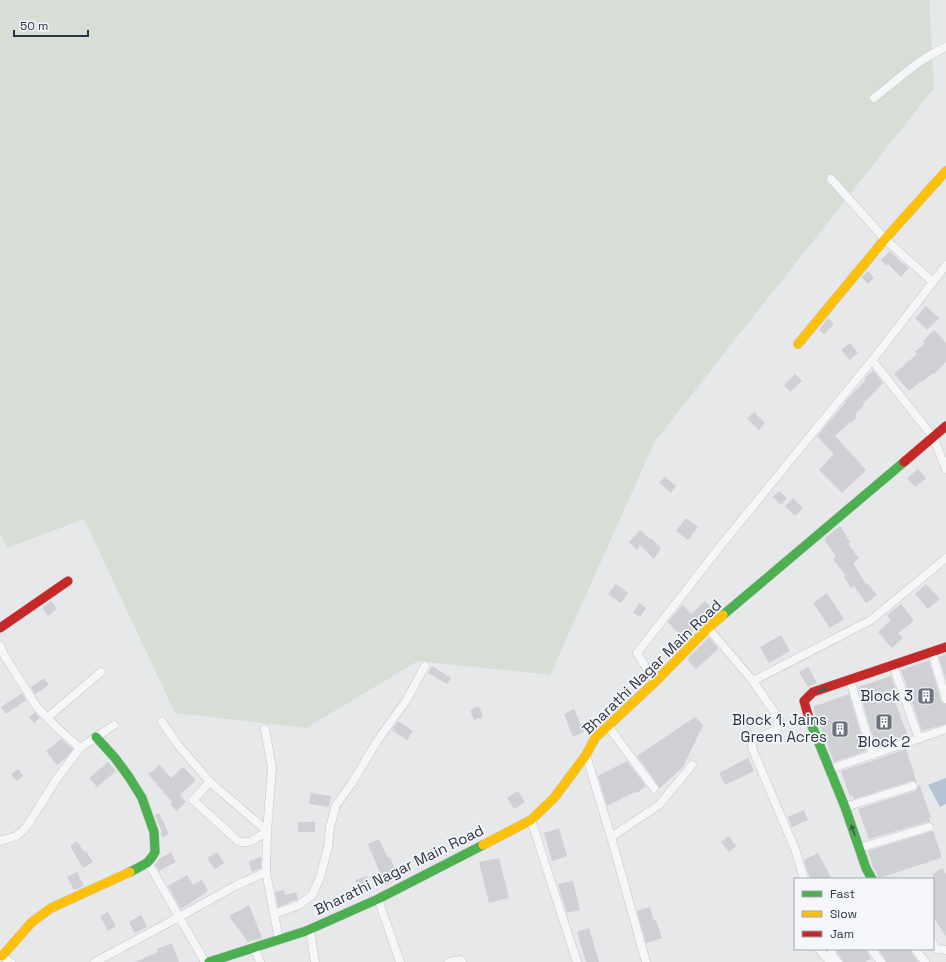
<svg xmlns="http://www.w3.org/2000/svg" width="946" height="962" font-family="'Space Grotesk',sans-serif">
<rect width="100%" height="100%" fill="#e6e8ea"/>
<path fill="#d6ded6" d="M0,0h929l5,88 -279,353 -105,234 -132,-14 -112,67 -131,-15 -91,-194 -77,29 -7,-15z"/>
<path fill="#b4c4d5" d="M946,778v26l-6,3 -12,-22z"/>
<path fill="#ced0d3" d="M890,251l13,13v-1l6,5 -8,9 -13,-13 -2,2 -5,-6z
M868,271l6,7 -6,6 -6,-7z
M926,306l13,12 -12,12 -12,-12z
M828,318l6,6 -10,10 -5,-4z
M934,330l12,13v19l-12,12 -1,-1 -11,9 -1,-1 -12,10 -15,-17 23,-20 -2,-2 10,-9 -2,-2z
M850,343l8,10 -8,7 -9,-10z
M873,370l10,13 -20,21 1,1 -9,9 2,3 -6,6 -1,-1 -15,14 31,34 -24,23 -23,-23 15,-16 -17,-18 29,-34h-1l7,-8 14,-14 -2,-1z
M795,374l7,7 -12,11 -6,-7z
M754,412l11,11 -6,7 -12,-11z
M918,469l8,9 -11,9 -8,-9z
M665,477l11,9 -5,7 -12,-10z
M779,491l8,7 -6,7 -8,-8z
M793,498l10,10 -8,8 -10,-10z
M686,518l12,9 -10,13 -12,-9z
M840,526l10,16 -2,2 11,14 -6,5 13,21 1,-1 10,12 -11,8 -12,-17 -3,2 -7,-11 2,-1 -13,-17 3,-2 -12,-18z
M640,530l10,9 1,-1 10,10 -7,11 -14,-14 -3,5 -8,-8z
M616,584l12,9 -7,10 -13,-9z
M926,584l14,15 -12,10 -13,-15z
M827,593l17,26 -14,9 -17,-25z
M51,601l6,8 -9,7 -6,-8z
M705,601l9,10 -31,28 -15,-17 8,-10 7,-7 8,9z
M639,603l7,5 -6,9 -7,-4z
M901,604l13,17 -16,12 5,5 -11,10 -14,-16 13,-12 -4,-5z
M781,635l9,16 -21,12 -9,-16z
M709,637l9,12 -22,20 -9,-10z
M946,654v26l-7,-23z
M929,660l12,41 2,2 3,1v20l-24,7 -21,-61z
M432,666l19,12 -4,6 -19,-11z
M808,667l9,16 -9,4 -9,-15z
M891,676l6,17 -5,1 16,42 -32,11 -18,-60z
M44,678l5,7 -14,9 -4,-7z
M22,693l4,7 -20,14 -5,-7z
M849,694l17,57 -32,11 -15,-38 -6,-17z
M479,706l4,11 -9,3 -4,-10z
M574,709l10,23 -11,5 -9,-23z
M35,712l5,6 -6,5 -5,-6z
M695,717l8,8 -20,42 -24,22 -1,-4 -21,-29z
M398,721l15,10 -6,9 -15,-10z
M61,739l12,10 -7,9 -9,7 -11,-14z
M906,749l11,34 -2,-2h-4l-57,18 -1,-3 -3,1 -9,-26 34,-11z
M748,758l6,13 -29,14 -6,-12z
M627,761l19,25 -9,7 -2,-1 -28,14 -9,-30z
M108,762l8,9 -19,16 -8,-9z
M160,765l11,13 12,-11 13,13 -16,15 6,7 -10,9 -6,-7 2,-2 -24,-28z
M18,769l5,7 -6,5 -6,-7z
M919,784l12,33h-2l1,5h-3l-58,17 -11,-30 57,-18 2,-2z
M518,791l7,11 -11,7 -7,-11z
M311,793l20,3 -2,11 -20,-3z
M804,810l4,10 -16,7 -4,-10z
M159,813l10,21 -7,4 -1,-8 -6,-15z
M298,822h17v10h-17z
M559,828l8,28 -15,5 -8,-28z
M933,831l8,23v4l-62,20 -7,-13 -4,-14z
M729,836l7,10 -7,6 -8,-10z
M379,839l9,19 2,-1 9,22 -14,6 -17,-41z
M77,841l7,11 2,-1 7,11 -10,6 -13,-22z
M171,852l5,10 -17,9 -4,-6 4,-6z
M217,852l7,11 -9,6 -8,-11z
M818,853l14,26h-21l-3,-6 -4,-13z
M261,857v11l-9,4 -3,-11z
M499,858l10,40 -20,5 -10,-41z
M942,868l4,6v62l-13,-19v-43z
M77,872l7,14 -10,4 -7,-13z
M187,875l6,10 9,-5 6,11 -27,18 -13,-23z
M367,876l4,13 -12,4 -4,-13z
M573,881l7,29 -13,3 -9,-29z
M284,890l1,5 11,-3 2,7 -20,8 -3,-15z
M249,905l13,33 -14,4 -19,-26z
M650,907l4,14 2,-1 6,18 -16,5 -9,-32z
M108,912l8,14 -8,5 -8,-15z
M141,915l6,12 -12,6 -6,-11z
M589,928l10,34h-13l-9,-30z
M172,943l7,19h-44l23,-10 -1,-3z
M837,949h29l1,3 4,6 -5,4h-23l-1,-4 -5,-5z
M878,949h32l1,3 7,10h-32l-1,-3z"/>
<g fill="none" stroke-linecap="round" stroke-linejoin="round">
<g stroke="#c4c6c8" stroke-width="9">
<path id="street" d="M874,98c23,-18 45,-39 72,-51
M831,179l54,60 48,43
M872,360l61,77 13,32
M708,628l45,53 26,38 -1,6 -1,4 -22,11 -3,3v5l43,101 9,30
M0,645l4,10 33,52 20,21 23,20
M932,652l14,47
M893,665l26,74
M850,680l23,75
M753,681l118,-61 75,-62
M655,682l-18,-29 85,-109 160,-196 64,-83
M48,717l53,-45
M162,722l16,23 32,37 57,49c-9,6 -18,15 -29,10l-45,-41 17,-18
M608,726l46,62
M265,729l7,39 -5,63 -1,41 13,68
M586,755l25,82 35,125
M830,769l116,-40
M845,807l68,-21
M531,820l46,142
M611,837l48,-32 33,-40
M0,841c13,-4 17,-3 27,-15l29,-46 24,-32 34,-23
M859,848l70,-21
M147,863l7,10 51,89
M378,899l22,63
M274,914l25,-9 13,-10 8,-17 8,-31 2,-20 6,-22 16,-22 25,-42 29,-40 19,-35
M310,930l5,32
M933,943l3,6 10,1
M254,948l6,14
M819,949l11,13
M831,949l1,6 6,7
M871,949l10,13
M915,949l10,13
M0,955l11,7
M95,962l84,-45 56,-31 31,-14
M449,962l12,-2 1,2"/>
</g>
<g stroke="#c4c6c8" stroke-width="10">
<path id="fast" d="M723,615l181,-153
M808,715l4,11 33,81 21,61 6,11
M96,737l19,21 14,19 13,21 12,34 1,20 -3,5 -5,6 -17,9
M209,962l97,-31 72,-32 105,-54"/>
</g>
<g stroke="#c4c6c8" stroke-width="10">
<path id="slow" d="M798,344l87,-105 61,-68
M483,845l48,-25 23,-22 32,-43 9,-17 60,-56 53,-54 15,-13
M2,956l30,-34 19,-14 79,-36"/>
</g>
<g stroke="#c4c6c8" stroke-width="10">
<path id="jam" d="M904,462l42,-36
M0,628l68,-47
M808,715l-4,-14 9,-9 133,-45"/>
</g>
<use href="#street" stroke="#f5f6f7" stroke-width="8"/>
<use href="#fast" stroke="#4caf50" stroke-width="9"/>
<use href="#slow" stroke="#ffc107" stroke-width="9"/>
<use href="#jam" stroke="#c62828" stroke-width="9"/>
</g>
<defs><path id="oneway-solid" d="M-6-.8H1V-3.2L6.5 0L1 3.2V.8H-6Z"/></defs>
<g fill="#375f49">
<use href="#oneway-solid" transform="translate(821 690) rotate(-19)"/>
<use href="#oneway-solid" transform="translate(853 830) rotate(-110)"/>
</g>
<defs>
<g id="building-square" transform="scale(0.9)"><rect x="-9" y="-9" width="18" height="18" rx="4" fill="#6c737f" stroke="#f4f6f9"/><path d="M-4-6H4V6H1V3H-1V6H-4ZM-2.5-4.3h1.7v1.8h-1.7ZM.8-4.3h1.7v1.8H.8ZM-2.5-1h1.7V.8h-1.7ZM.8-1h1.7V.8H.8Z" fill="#fff"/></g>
</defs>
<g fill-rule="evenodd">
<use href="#building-square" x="926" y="696"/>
<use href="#building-square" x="884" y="722"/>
<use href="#building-square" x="840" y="729"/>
</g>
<g text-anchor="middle" stroke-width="3.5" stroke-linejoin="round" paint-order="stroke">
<g font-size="15" fill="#2b3445" stroke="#f4f6f9">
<text transform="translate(652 667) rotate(-44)" y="5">Bharathi Nagar Main Road</text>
<text transform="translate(399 870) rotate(-26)" y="5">Bharathi Nagar Main Road</text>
</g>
<g font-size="15" fill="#2b3445" stroke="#f4f6f9" text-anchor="end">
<text x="913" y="701">Block 3</text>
<text x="827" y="725">Block 1, Jains<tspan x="827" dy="17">Green Acres</tspan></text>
<text x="884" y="747" text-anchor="middle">Block 2</text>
</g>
</g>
<rect x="794" y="878" width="140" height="72" fill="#f4f6f9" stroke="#a4a8b1"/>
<rect x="802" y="891" width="20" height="6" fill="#4caf50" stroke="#a4a8b1"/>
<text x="830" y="898" font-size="12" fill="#2b3445">Fast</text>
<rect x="802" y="911" width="20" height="6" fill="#ffc107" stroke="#a4a8b1"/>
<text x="830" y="918" font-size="12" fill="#2b3445">Slow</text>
<rect x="802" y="931" width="20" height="6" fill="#c62828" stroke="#a4a8b1"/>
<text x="830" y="938" font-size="12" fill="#2b3445">Jam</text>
<path d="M14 30v6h74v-6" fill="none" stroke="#2b3445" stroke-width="2"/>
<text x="20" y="30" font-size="12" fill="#2b3445" stroke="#f4f6f9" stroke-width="3" paint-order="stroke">50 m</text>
</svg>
